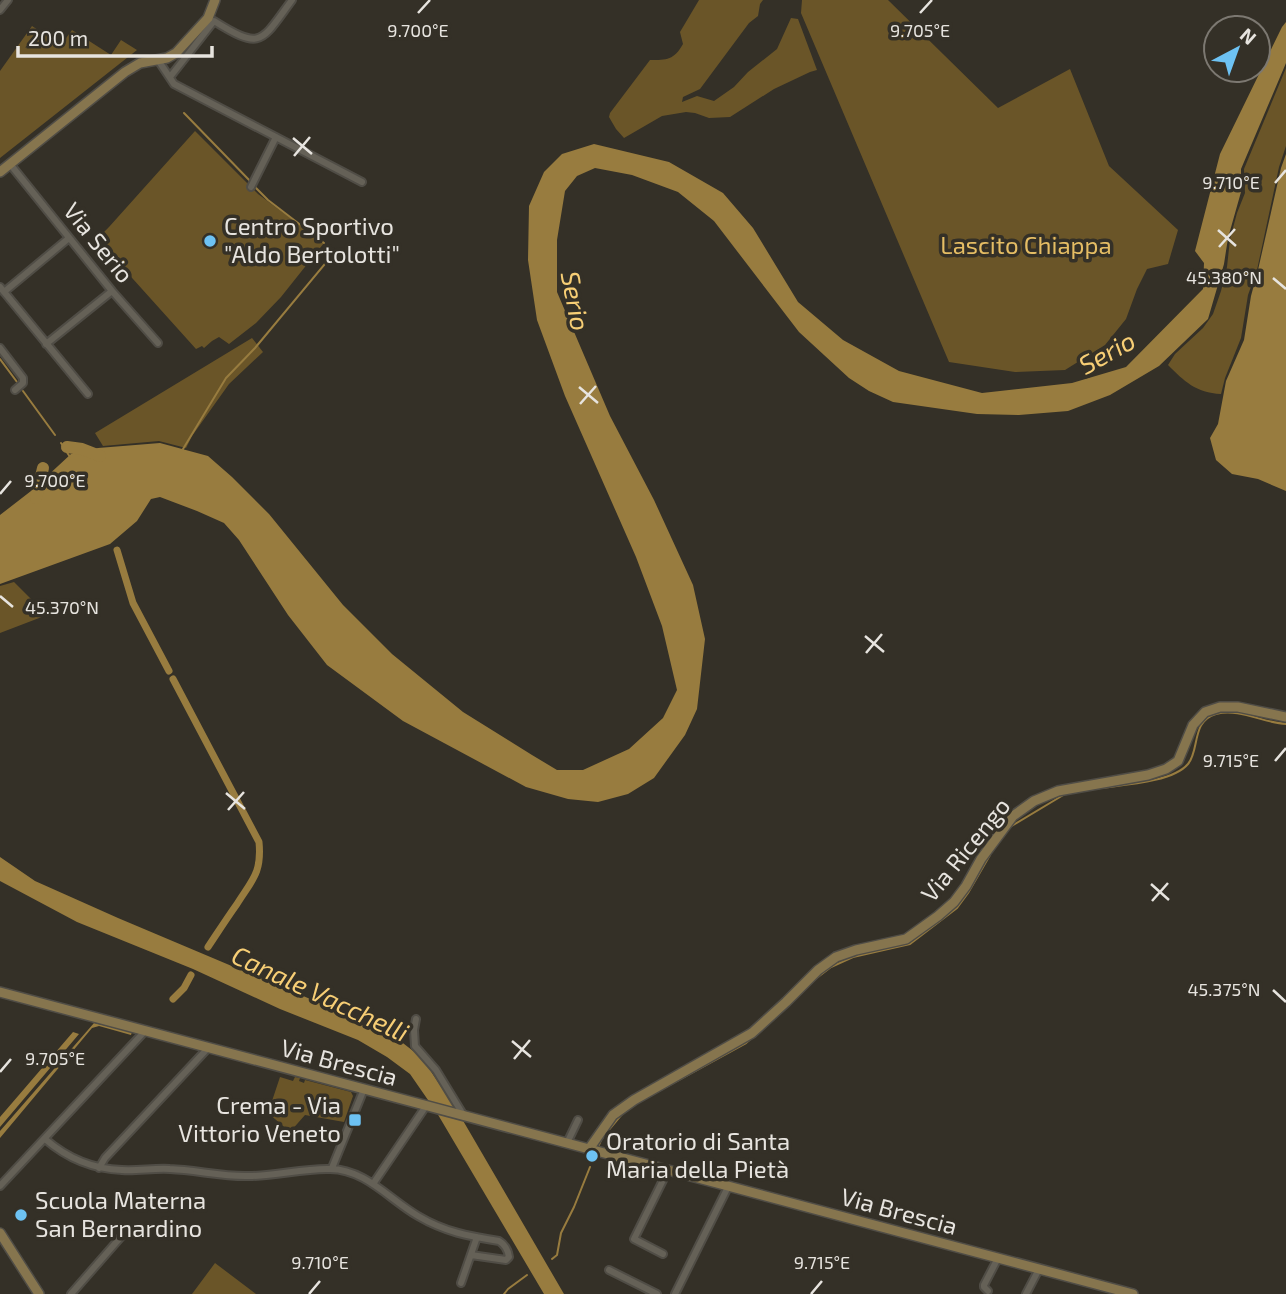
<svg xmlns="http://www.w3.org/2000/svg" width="1286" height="1294" font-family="'Exo 2',sans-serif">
<rect width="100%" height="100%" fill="#343027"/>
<path fill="#6a5528" d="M699,0h64l-3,4 -2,12 -9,7 -49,66 -17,8 -1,5 15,-6 17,5 20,-14 14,-15 29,-23 14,-31 7,1 19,51 -7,2 -36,17 -44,28 -21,1 -14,-5 -9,-1 -24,4 -38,22 -8,-9 -7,-12 1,-4 40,-53c17,0 24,0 33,-16l-3,-12z
M802,0h86l110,108 72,-39 39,97 69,64 -10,34 -21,5 -10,20 -11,30 -21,26 -40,25 -50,2 -66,-10 -148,-349z
M32,26l29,19 11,-15 39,25 10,-15 16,10 -137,108v-87z
M1286,68v78l-7,21 -22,103 -9,25 -7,43 -16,40 -4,16c-25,-1 -37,-13 -53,-29l7,-11 28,-26 10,-14 8,-23 6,-24 3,-28 7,-26 8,-20 -1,-24z
M195,131l63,63 66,49 -43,54 -25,26 -27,21 -10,-7 -7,4 -8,7 -2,-2 -6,3 -99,-110 12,-12z
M252,338l11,14 -34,32 -37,52 -6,12 -27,-7 -56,5 -8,-13z
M14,582l33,33 -47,18v-47z
M280,1077l13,4 2,-4 5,1 -1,3 5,2 1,-3 46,12 2,4 -9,26 -39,-7 -15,17 -22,-19z
M215,1263l41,31h-64z"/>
<path fill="#987c3f" d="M1286,22v41l-45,106v23l-13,46 -4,26 -16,55 -49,47 -49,29 -42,16 -49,4 -42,-1 -84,-12 -24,-11 -20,-13 -50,-46 -85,-111 -36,-29 -46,-17 -37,-7 -18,8 -12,15 -8,49v52l53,124 44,84 39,85 12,54 -8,70 -12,26 -31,43 -26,16 -30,8 -30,-3 -42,-12 -123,-66 -76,-56 -39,-50 -49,-75 -15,-17 -27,-12 -37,-14 -9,2 -14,22 -27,23 -110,40v-69l31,-24 40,-37 27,-6 62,-5 48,13 24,21 37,37 74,91 49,49 71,58 69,43 25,15h26l46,-21 34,-31 14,-28 -15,-64 -26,-69 -71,-161 -28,-76 -9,-60 1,-54 15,-34 18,-18 32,-10 75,18 54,31 30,35 45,74 45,38 56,31 83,22 90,-10 54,-16 77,-78 1,-26 -9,-12 25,-97 62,-127z
M1286,154v337l-28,-12 -26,-5 -16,-14 -6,-22 8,-14 8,-43 18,-41 7,-44 7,-26 23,-102z
M0,857l35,24 83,37 261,110 20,12 18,14 11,13 30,45 106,182h-20l-107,-181 -27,-39 -23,-17 -29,-17 -78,-31 -87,-40 -116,-47 -77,-41z
M94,1023l38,9 -1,3 -32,-9 -7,2 -92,110v-7z
M73,1032l6,2 -79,93v-10z"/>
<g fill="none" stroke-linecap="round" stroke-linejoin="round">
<path stroke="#987c3f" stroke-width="2" d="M184,113l68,70
M255,187l13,13 56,43
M0,359l17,23
M23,391l32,44
M61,443l9,14
M183,449l43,-71 29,-30 79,-95 -3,-3
M1094,789c25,-4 78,-6 94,-25 12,-14 3,-43 28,-50 24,-6 47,9 70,10
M1010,827l55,-33
M814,980l17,-13 22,-10 57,-13 47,-36 11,-15 22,-38
M782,1011l21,-20
M644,1099l102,-56 16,-14
M598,1147l4,-9 20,-24
M552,1259l5,-4 4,-22 13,-26 16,-40
M504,1294l4,-5 19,-14"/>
<path stroke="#987c3f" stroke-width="7" d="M117,550l16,53 36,68
M173,679l86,163c3,31 -7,38 -22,62 -10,14 -19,28 -29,43
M173,999l11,-11 7,-13"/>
<path stroke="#987c3f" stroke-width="12" d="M67,447l15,2 18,7
M36,498l7,-30"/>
<g stroke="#504d46" stroke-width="10">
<path id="street" d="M0,10l8,-10
M158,60l16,24 188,98
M170,77l44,-56c48,30 47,21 78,-21
M10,164l102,127 46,52
M251,187l25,-50
M0,287l88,107
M4,292l65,-54
M46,344l66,-53
M0,348l23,30v5l-8,7
M416,1019l-2,11 1,16 21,24 28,46
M45,1139c22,19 48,30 77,31 16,1 32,-2 48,-1 25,1 50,7 75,7 28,1 57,-8 85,-7 35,0 60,31 88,47 27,16 50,20 81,25 5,3 9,9 10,16l-3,3 -35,-5
M567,1143l11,-23
M99,1168l6,-10 103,-110
M332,1168l32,-79
M373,1184l53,-78
M0,1186l145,-155
M663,1254l-29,-15 34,-69
M609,1270l48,24
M461,1283l16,-46
M988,1291l-4,-4v-2l14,-27
M71,1294l56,-64
M675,1294l53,-107
M1026,1294l13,-25"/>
</g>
<g stroke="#504d46" stroke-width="12">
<path id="secondary" d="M0,172l125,-100 15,-9 27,-5 9,-5 32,-35 7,-18
M0,992l1133,302
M589,1149l24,-34 21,-15 118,-67 34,-31 32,-32 18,-13 20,-7 50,-11 32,-23 16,-14 12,-16 15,-27 32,-43 21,-15 24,-10 90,-16 18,-6 12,-8 15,-36 12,-13 15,-5h18l48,10
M0,1233l39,61"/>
</g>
<use href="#street" stroke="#656157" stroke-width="6"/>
<use href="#secondary" stroke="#86754e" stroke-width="9"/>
</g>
<path fill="none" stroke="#e7e4df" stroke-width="2.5" d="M418,13l12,-13M920,13l12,-13M293,138l19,16M294,156l16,-19M1275,183l11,-13M1218,230l18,16M1219,247l16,-18M1273,278l13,11M579,387l19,16M580,404l16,-18M0,494l11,-13M0,596l13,11M865,636l19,16M866,653l16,-19M1275,761l11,-13M226,793l19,16M228,810l16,-18M1151,884l18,16M1152,901l16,-18M1273,990l13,12M512,1041l19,16M514,1059l16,-19M0,1072l11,-13M309,1294l11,-13M811,1294l11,-13"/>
<g fill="#6dc2f3" stroke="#343027" stroke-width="2.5">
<circle cx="210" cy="241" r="7"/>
<rect x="348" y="1113" width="14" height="14" rx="3.5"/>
<circle cx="592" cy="1156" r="7"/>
<circle cx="21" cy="1215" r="7"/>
</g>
<g text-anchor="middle" stroke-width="7" stroke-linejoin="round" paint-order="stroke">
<g font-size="24" fill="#e7e4df" stroke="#343027" text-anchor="start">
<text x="224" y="235">Centro Sportivo<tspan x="224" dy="28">"Aldo Bertolotti"</tspan></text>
<text x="341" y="1114" text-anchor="end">Crema - Via<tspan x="341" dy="28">Vittorio Veneto</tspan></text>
<text x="606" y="1150">Oratorio di Santa<tspan x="606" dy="28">Maria della Pietà</tspan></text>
<text x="35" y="1209">Scuola Materna<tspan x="35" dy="28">San Bernardino</tspan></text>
</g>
<g font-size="24" fill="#e7e4df" stroke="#343027">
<text transform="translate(98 243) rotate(51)" y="8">Via Serio</text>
<text transform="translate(966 850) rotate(-51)" y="8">Via Ricengo</text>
<text transform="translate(339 1063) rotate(15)" y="8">Via Brescia</text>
<text transform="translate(899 1212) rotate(15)" y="8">Via Brescia</text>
</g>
<g font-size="24" fill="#e5bd64" stroke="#343027">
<text x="1026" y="254">Lascito Chiappa</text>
</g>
<g font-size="26" font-style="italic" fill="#f7ce75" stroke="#343027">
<text transform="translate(575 301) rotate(79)" y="9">Serio</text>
<text transform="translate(1107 353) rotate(-29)" y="9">Serio</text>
<text transform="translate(320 994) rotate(25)" y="9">Canale Vacchelli</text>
</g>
</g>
<g font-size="18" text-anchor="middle" fill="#e7e4df" stroke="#343027" stroke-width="7" stroke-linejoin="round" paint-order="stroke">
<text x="920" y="37">9.705°E</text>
<text x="418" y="37">9.700°E</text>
<text x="1231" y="189">9.710°E</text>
<text x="1224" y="284">45.380°N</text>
<text x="55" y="487">9.700°E</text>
<text x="62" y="614">45.370°N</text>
<text x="1231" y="767">9.715°E</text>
<text x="1224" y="996">45.375°N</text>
<text x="55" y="1065">9.705°E</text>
<text x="320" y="1269">9.710°E</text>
<text x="822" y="1269">9.715°E</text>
</g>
<g transform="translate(1237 49) rotate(41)"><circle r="33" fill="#343027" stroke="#7c7871" stroke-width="2"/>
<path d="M0-5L12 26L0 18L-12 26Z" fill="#6dc2f3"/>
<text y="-10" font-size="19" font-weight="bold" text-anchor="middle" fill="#e7e4df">N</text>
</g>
<path d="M18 46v10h194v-10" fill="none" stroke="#e7e4df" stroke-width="3.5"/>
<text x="28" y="46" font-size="21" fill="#e7e4df" stroke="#343027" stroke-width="5" paint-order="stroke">200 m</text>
</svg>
